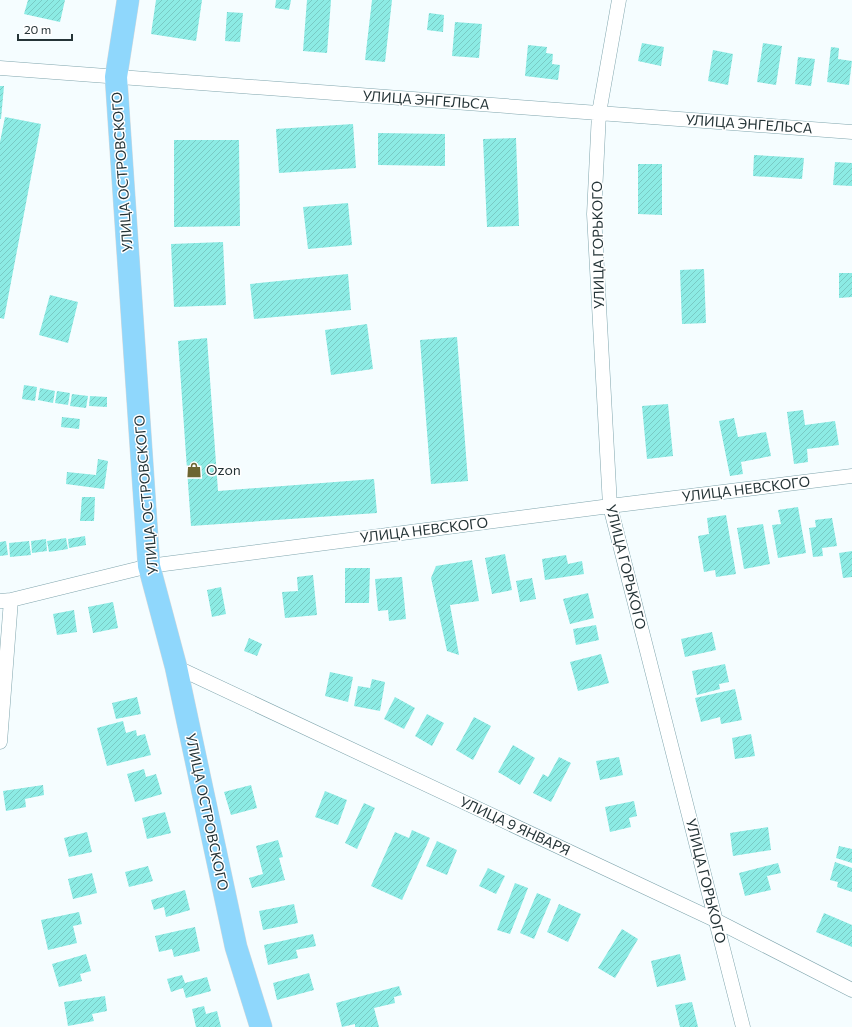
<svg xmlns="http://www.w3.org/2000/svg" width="852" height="1027" font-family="Commissioner,sans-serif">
<defs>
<pattern id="building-hatch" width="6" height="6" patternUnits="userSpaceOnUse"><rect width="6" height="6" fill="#8cebe4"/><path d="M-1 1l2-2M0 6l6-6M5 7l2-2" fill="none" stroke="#79cac4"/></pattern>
</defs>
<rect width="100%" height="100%" fill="#f5fdff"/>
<path fill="url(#building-hatch)" d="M28,0h37l-5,22 -36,-8z
M156,0h46l-6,41 -45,-7z
M276,0h15l-2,10 -14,-2z
M307,0h24l-4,53 -24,-2z
M372,0h20l-7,62 -20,-2z
M227,12l16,1 -3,29 -15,-1z
M429,13l15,2 -1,17 -16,-2z
M455,22l27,2 -3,34 -27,-2z
M642,43l22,4 -3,19 -23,-5z
M763,43l19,3 -6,39 -19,-3z
M528,45l19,2 -1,6 7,1 -1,10 8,1 -2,15 -33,-4z
M831,47l8,1 -1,11 14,2 -3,24 -22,-3z
M713,50l20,4 -5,31 -20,-4z
M798,57l17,2 -4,27 -16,-2z
M0,86h4l-3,33h-1z
M5,117l36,7 -37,195 -4,-1v-176z
M353,124l3,44 -77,5 -3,-44z
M378,133l67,1v32l-67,-1z
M516,138l3,88 -32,1 -4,-88z
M174,140h65l1,86 -66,1z
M754,155l50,3 -2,21 -49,-3z
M835,162l17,1v23l-19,-1z
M638,164h24v51l-24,-1z
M348,203l4,42 -44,4 -5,-42z
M223,242l3,63 -52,2 -3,-63z
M704,269l2,54 -24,1 -2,-54z
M839,273h13v24l-13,1z
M348,274l3,36 -97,9 -4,-35z
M50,295l28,7 -10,41 -29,-8z
M367,324l6,45 -42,6 -6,-45z
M457,337l11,144 -37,3 -11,-144z
M207,338l11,153 156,-12 3,34 -186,13 -13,-185z
M24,385l13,2 -2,14 -13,-2z
M40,388l15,3 -2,12 -15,-3z
M57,391l13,2 -2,12 -13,-2z
M72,394l16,2 -2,12 -16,-2z
M90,396l17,1v10l-18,-1z
M668,404l5,52 -26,3 -5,-53z
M803,410l2,15 30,-4 4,24 -32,4 1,13 -14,2 -7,-52z
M62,417l18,2 -1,10 -18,-2z
M734,418l4,19 28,-5 5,24 -30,6 2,12 -13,2 -11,-55z
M98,459l10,2 -4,28 -38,-5 1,-12 29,3z
M82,497h13l-1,24h-14z
M798,507l8,46 -28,5 -6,-33 9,-1 -3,-14z
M726,515l10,59 -20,3 -1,-7 -11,2 -6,-36 11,-2 -2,-16z
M832,518l5,28 -15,2 1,8 -10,1 -4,-29 7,-1 -1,-7z
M763,524l7,40 -26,5 -7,-41z
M85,536l1,9 -17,3 -1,-9z
M66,538l2,11 -19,3 -2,-11z
M46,539l1,12 -15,2 -1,-12z
M6,541l2,14 -8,1v-14z
M29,541l2,14 -21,2 -1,-14z
M852,551v26l-9,1 -4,-25z
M505,554l7,36 -20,4 -7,-36z
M566,555l2,9 14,-3 2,13 -39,6 -3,-21z
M472,560l7,41 -29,4 9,50 -12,-4 -16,-73 5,-12z
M345,568h25l-1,35h-24z
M313,575l4,40 -32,3 -3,-26 16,-1 -1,-14z
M402,577l4,42 -17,2 -1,-11 -10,1 -3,-32z
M532,578l4,21 -16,3 -4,-21z
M221,587l5,27 -14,3 -5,-27z
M588,593l6,25 -24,6 -7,-25z
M113,602l5,26 -25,5 -5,-26z
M74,610l3,22 -20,3 -4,-21z
M596,625l3,15 -23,5 -3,-16z
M712,632l4,18 -31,7 -4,-18z
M249,638l13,6 -5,12 -13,-5z
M601,654l8,29 -31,8 -8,-29z
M725,664l4,18 -10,2 1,5 -23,6 -5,-24z
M330,672l23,5 -5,25 -23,-6z
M372,679l13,3 -5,29 -26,-5 4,-20 12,2z
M735,689l7,31 -21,4 -1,-7 -19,5 -6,-24z
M137,697l4,17 -25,5 -4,-16z
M395,697l20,11 -11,21 -20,-10z
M427,714l17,9 -12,23 -17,-10z
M474,717l17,9 -18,34 -17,-10z
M123,721l3,12 10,-3 1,6 8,-2 6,21 -44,11 -10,-38z
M751,734l4,22 -20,3 -3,-21z
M513,745l22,13 -15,27 -22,-13z
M559,757l12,6 -20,39 -18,-9 10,-19 5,3z
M619,757l4,18 -23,5 -4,-19z
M144,769l2,8 10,-3 6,20 -27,8 -8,-28z
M43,785l1,10 -19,4 1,8 -20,4 -3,-20z
M251,785l6,23 -26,7 -7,-23z
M325,791l22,9 -9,25 -23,-8z
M634,801l3,15 -8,2 2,9 -21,5 -5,-25z
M364,803l11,5 -18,41 -12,-6z
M165,812l6,21 -24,6 -5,-21z
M768,827l3,23 -38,6 -3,-23z
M412,830l18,8 -28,62 -31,-14 24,-54 14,6z
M87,832l5,20 -23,5 -5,-19z
M278,840l5,17 -4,1 6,22 -33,8 -3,-10 14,-4 -7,-28z
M437,841l20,9 -10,25 -21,-9z
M839,846l13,3v14l-16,-5z
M835,862l17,6v24l-15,-5 1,-5 -8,-2z
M778,863l3,10 -14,3 4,14 -26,6 -6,-23z
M148,866l5,15 -24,6 -4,-15z
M488,868l17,8 -9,18 -17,-8z
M92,873l5,20 -24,6 -5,-20z
M515,883l13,5 -18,46 -13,-4z
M185,890l5,20 -24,7 -2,-10 -10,3 -3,-10z
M537,893l14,6 -17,40 -14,-6z
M294,904l4,19 -35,7 -4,-19z
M559,904l22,10 -13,28 -21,-10z
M79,912l3,12 -9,2 4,17 -29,7 -7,-30z
M824,913l28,12v22l-36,-15z
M195,927l5,24 -26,6 -2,-8 -13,3 -4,-16z
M622,929l16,10 -23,39 -17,-10z
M313,934l3,12 -20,4 2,8 -30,7 -4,-20z
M86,954l5,17 -11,3 2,7 -23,6 -7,-23z
M680,954l6,26 -29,7 -6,-26z
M309,973l5,17 -37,10 -4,-17z
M182,975l3,8 22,-6 4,14 -25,7 -3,-10 -12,4 -4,-13z
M399,986l3,9 -8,2 1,6 -21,5 5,19h-24v-3l-13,3 -6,-24z
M105,996l2,15 -15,3 2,7 -26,5 -4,-24z
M692,1002l6,25h-18l-5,-22z
M204,1006l2,8 11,-3 4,16h-25l-4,-18z"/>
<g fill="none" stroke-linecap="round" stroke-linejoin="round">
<g stroke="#81a6ae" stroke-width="15">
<path id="minor" d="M619,0l-20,113 -5,101 16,292 133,521
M0,68l852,64
M0,601l11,-1 138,-34 461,-60 242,-30
M176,667l541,254 135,69
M0,742l11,-142"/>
</g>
<g stroke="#d8dadb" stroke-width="23">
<path id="primary" d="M128,0l-12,77 33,489 27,101 60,280 25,80"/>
</g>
<use href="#minor" stroke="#fff" stroke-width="14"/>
<use href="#primary" stroke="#8fd7fc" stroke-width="22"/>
</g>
<defs>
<g id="shop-bare" transform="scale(1.2)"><path d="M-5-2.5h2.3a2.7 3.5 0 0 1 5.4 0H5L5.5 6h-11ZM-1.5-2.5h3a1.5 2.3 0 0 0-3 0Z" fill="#6c6531" stroke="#fff" stroke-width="2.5" paint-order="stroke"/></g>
</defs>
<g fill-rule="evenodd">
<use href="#shop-bare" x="194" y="470"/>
</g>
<g text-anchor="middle" stroke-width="3" stroke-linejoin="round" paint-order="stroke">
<g font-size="14" fill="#253437" stroke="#fff">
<text transform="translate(426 100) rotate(4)" y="5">УЛИЦА ЭНГЕЛЬСА</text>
<text transform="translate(749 124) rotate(4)" y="5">УЛИЦА ЭНГЕЛЬСА</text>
<text transform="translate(122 172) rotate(-94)" y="5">УЛИЦА ОСТРОВСКОГО</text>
<text transform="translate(598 245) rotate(-91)" y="5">УЛИЦА ГОРЬКОГО</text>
<text transform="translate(746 489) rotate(-7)" y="5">УЛИЦА НЕВСКОГО</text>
<text transform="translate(146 495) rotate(-95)" y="5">УЛИЦА ОСТРОВСКОГО</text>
<text transform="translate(424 530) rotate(-7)" y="5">УЛИЦА НЕВСКОГО</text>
<text transform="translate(626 567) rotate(76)" y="5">УЛИЦА ГОРЬКОГО</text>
<text transform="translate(207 812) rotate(78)" y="5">УЛИЦА ОСТРОВСКОГО</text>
<text transform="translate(515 826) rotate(25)" y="5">УЛИЦА 9 ЯНВАРЯ</text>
<text transform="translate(706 881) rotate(76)" y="5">УЛИЦА ГОРЬКОГО</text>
</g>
<g font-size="14" fill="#253437" stroke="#fff" text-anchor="start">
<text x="206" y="475">Ozon</text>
</g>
</g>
<path d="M18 34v6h54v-6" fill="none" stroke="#253437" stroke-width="2"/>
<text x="24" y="34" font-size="12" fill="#253437" stroke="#ffffff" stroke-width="3" paint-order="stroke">20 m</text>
</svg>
